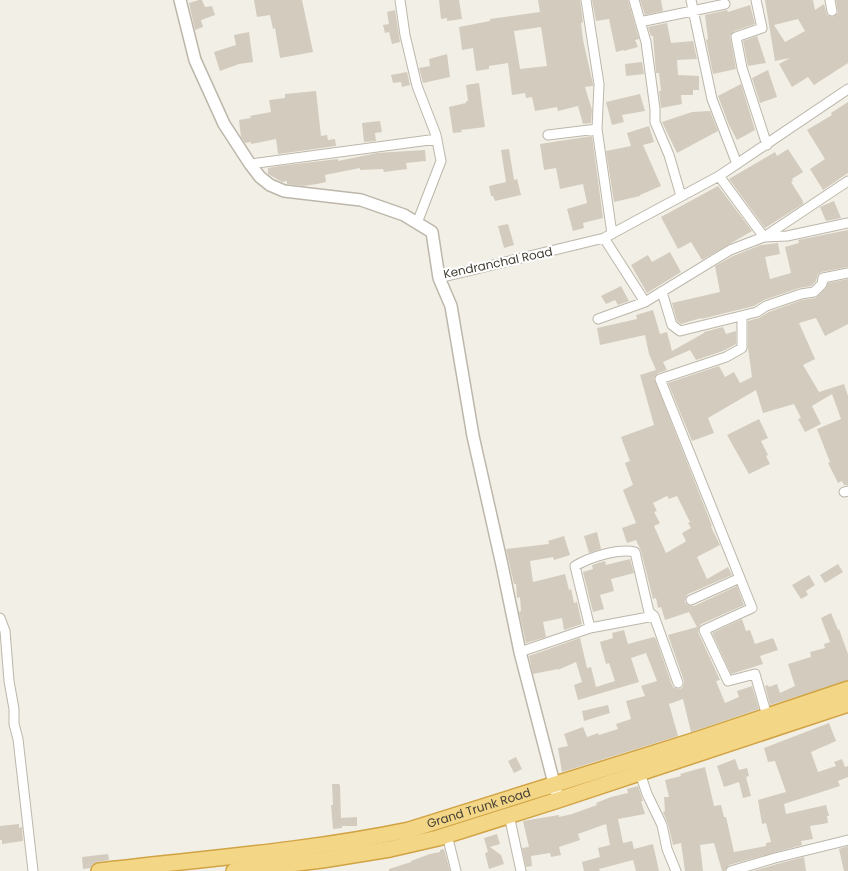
<svg xmlns="http://www.w3.org/2000/svg" width="848" height="871" font-family="Poppins,sans-serif">
<rect width="100%" height="100%" fill="#f2efe7"/>
<path fill="#d3cbbd" fill-rule="evenodd" d="M199,0h3l3,7 7,-1 3,9 -14,5 2,7 -8,3 -6,-27z
M254,0h48l11,52 -33,6 -5,-30 -2,1 -3,-14 -13,2z
M439,0h20l3,19 -15,2v-3l-6,1z
M538,0h42l3,22 -2,1 2,17 10,44v2l-8,1 7,23 -1,13 -8,1 -5,-18 -20,5 -1,-4 -22,4 -3,-14 -6,1 -1,-5 -13,2 -4,-32 -19,3v3l-13,2 -3,-23 -11,2 -3,-23 31,-6v-2l50,-7zM541,27l6,39 -27,3 -6,-38z
M592,0h36l11,39 -4,1 3,7 -14,4v-1l-8,2 -7,-33 -13,2z
M640,0h21l2,11 -18,4z
M765,0h48l2,10 9,-6 3,11 6,2 5,-4 -2,-13h12v63l-34,22 -6,-8 -16,10 -13,-23 11,-6 -15,3zM798,19l7,12 -20,11 -11,-17z
M750,5l5,19 -21,7 -4,5 6,33 -23,5 -7,-34 2,-1 -3,-24 22,-5 1,2z
M395,10l5,32 -8,2 -3,-12 -4,1 -2,-8 6,-1 -2,-12z
M667,23l4,20 22,-2 4,18 -20,1 1,15 21,1v14h-6v5h-12l1,9 -21,4 -2,-17h2l-2,-18h-3l-3,-37h-2l-3,-9z
M249,32l4,30 -14,2 -19,7 -6,-19 22,-7 -2,-10z
M757,36l9,27 -18,3 -5,-25z
M447,54l3,23 -27,6 -4,-15 11,-2 -1,-7z
M642,62l2,12 -18,2 -1,-12z
M768,70l9,27 -17,6 -8,-25z
M407,72l3,13 -8,2 -1,-5 -8,1 -2,-8z
M479,83l6,44 -24,3 1,2 -9,1 -4,-26 17,-4v-2h2l-2,-16z
M741,84l14,46 -18,10 -8,-15 -11,-29z
M316,91l5,45 6,-1 1,5 7,-1 1,7 -58,8 -2,-15 -25,5v-2l-6,1 -4,-6 -2,-17 12,-2 -1,-2 21,-4 -2,-12 16,-2v-4z
M640,94l5,17 -23,4 2,7 -12,3 -6,-23z
M848,102v71l-25,17 -13,-21 15,-10 -18,-29 25,-15 -1,-2z
M710,111l8,20 -41,22 -15,-31 30,-10z
M380,121l2,11 -7,1 1,8 -12,1 -2,-19z
M649,126l5,16 -11,3 18,41 -21,9v1l-26,6 -8,-51 25,-5 -4,-13z
M592,136l11,82 -20,5 1,5 -11,3 -6,-22 20,-6 -4,-19 -23,5 -4,-21 -12,2 -4,-26z
M509,149l5,31 3,-1 4,16 -26,6 -2,-5h-2l-2,-10 17,-4 -5,-32z
M788,149l15,23 -11,7 1,2 -2,1 12,19v3l-38,24 -36,-49 46,-27 2,4z
M425,150l1,11 -20,2 1,6 -23,3 -1,-3 -23,1v-2l-35,7 1,7 -9,2 -14,2 -16,-2v-3l-5,1 -14,-8v-6l11,-2 59,-7v2l39,-8z
M718,186l34,45 -50,29 -11,-18 -13,7 -17,-32z
M834,201l7,17 -15,3 -6,-14z
M508,224l6,21 -10,3 -6,-22z
M848,230v37l-27,5 -3,2 -2,7 -5,5 -12,2 -35,12 -10,6 -53,13v-1l-20,6 -4,-3 -5,-18 48,-11 -5,-26 18,-10 28,-11 17,-2 2,11 -15,3 5,22 21,-6 -6,-26 14,-4 -1,-3z
M670,252l11,20 -34,21 -16,-28 17,-10 4,7z
M848,279v45l-23,12 -9,-18 -17,5 16,36 -12,6 16,27 25,-8 4,12v89h-4l-2,-4 -4,2 -10,-20 2,-1 -13,-33 24,-10 -9,-25 -20,12 9,18 -16,8 -7,-13 3,-1 -7,-14 -31,9 -7,-23 -48,28 6,15 -22,8 -24,-58 51,-17 6,11 9,-5 6,11 12,-6 -4,-29v-27l11,-3 10,-6 33,-12 14,-2 10,-10 2,-5z
M621,286l8,15 -11,4 -3,-5 -9,4 -5,-8z
M653,310l7,24 7,-2 5,19 32,-18v-1l19,-5 3,7 10,-3v13l-13,7 -27,9 -6,-10 -27,12 4,8 -9,3 -4,5 58,148 -1,1 9,18 -23,12 10,22 21,-12 4,8 -44,19 -2,3 -1,5 3,3 6,1 43,-20 7,19 -43,19 -2,3 -1,5 22,48 -4,1 9,22 14,-6 -2,-6 15,-5 7,23 -68,23 -8,-33 -14,5 9,32 -116,36 -4,-24 10,-2 -4,-12 19,-7 4,10 11,-4 1,2 19,-6 -2,-5 15,-5 -5,-18 19,-5 -4,-10 16,-5 -11,-28 -15,5 8,24 -61,18 -4,-15 8,-3 -6,-20 -18,8v-1l-25,5 -4,-18 51,-18 7,30 4,-1 5,20 19,-6 -6,-18 -3,1 -6,-22 13,-4 -1,-5 12,-3 4,14 26,-7 2,2 16,46 2,3 6,1 3,-2 1,-6 -16,-46 29,-8 -8,-15 -24,8 -4,-13 -3,1 -2,-10 -3,1 -12,-48 -5,-11 -9,3 -5,-15 14,-5 -13,-33 10,-5 -8,-22 5,-2 -9,-24 33,-12 -14,-50 16,-5 -7,-16 -4,-19 -45,10 -3,-17 40,-9 -1,-4zM667,496l2,3 8,-3 13,26 -2,1 3,5 -9,5 4,8 -1,1 -19,11 -12,-27 6,-3 -6,-11 3,-1 -4,-8z
M759,419l9,19 -7,3 7,14 -2,1 4,8 -21,10 -22,-39z
M597,532l4,17 -12,4 -5,-17z
M564,536l6,19 -16,5 -1,-3 -23,4 3,21 32,-8 4,16 2,-1 3,14 3,-1 5,22 -18,6 -2,-12 -19,4 3,15 -20,6 -7,-31 2,-1 -1,-14 -3,1 -1,-14h-2l-8,-35 43,-5 -1,-3z
M630,559l4,14 -23,6 3,12 -14,4 4,14 -11,3 -10,-40 10,-3 -1,-4 13,-4 1,4z
M838,564l5,8 -18,11 -5,-8z
M809,575l6,10 -9,6 2,4 -7,4 -9,-14z
M831,613l7,17 1,-1 9,25v26l-78,25 -5,-19 3,-1 1,2 8,-3 3,9 15,-7 -7,-22 23,-7 -1,-5 15,-4 -1,-4 6,-2 -9,-24z
M742,619l4,12 4,-1 5,14 18,-6 5,12 -18,6 3,8 -32,10 -19,-41z
M608,705l2,8 -26,8 -2,-10z
M829,723l7,18 -25,11 7,20 18,-6 -2,-4 8,-3 3,8 3,-1v11l-10,4 2,5 -56,18 2,10 40,-9 3,11h-2l1,7 -18,3 3,13 -12,2 1,4 -73,20 -4,6h-3l-8,-28 -14,2 3,26h-18l-4,-28 -8,2 -5,-21 -5,-12 2,-1 -1,-14h5l-4,-17 16,-4 -1,-2 25,-7 9,39 7,-1 3,12h2l8,35 32,-6v-3l5,-1 -5,-19 -4,1 -4,-24 28,-8 -11,-31 -7,1 -4,-14z
M516,757l6,12 -8,4 -6,-12z
M735,759l4,11 8,-2 2,8 -3,1 5,19 -8,2 -4,-16 -15,5 -7,-21z
M332,784h7l1,2 1,32 16,-1v9h-15v2l-9,1 -2,-24h2z
M638,786l5,15h-2l4,13 -27,5 5,24 9,-2 2,8 19,-5 6,27h-23l-3,-11 -34,9 1,2h-16l-2,-9 18,-5 -2,-9 12,-3 -4,-21 -28,10 2,6 -21,7 2,8 -10,2 -1,-4 -19,3 1,10 -6,1 -4,-19 7,-1 -6,-26 36,-6v2l13,-3 25,-9 -1,-2 15,-6 17,-4 -1,-4z
M19,824v4l3,-1 1,14 -21,3v-4h-2v-14z
M497,834l3,10 -10,3 11,8 3,9 -15,5 -4,-16 3,-1 -4,-14z
M848,846v25h-4l-5,-22z
M444,849l6,22h-61v-2l22,-7v-1l19,-7 10,-2v-2z
M108,854l1,6 -12,2 -4,2 -3,4 -7,1 -1,-12z
M804,857l2,14h-53l24,-7z"/>
<g fill="none" stroke-linecap="round" stroke-linejoin="round">
<g stroke="#bdb7aa" stroke-width="11">
<path id="minor" d="M400,0l5,35 12,51 19,49 5,26 -24,62
M586,0l13,84 -2,45 15,105
M634,0l12,42 9,67v13l14,33 12,41
M691,0l21,99 25,65
M756,0l6,28 -26,9 6,31 25,77
M830,0l2,11
M640,22l85,-18
M548,135l49,-6
M250,164l187,-25
M719,176l45,61 23,-1 61,-13
M604,238l41,64
M439,278l165,-40 115,-62 129,-87
M662,292l10,33 8,6 77,-19 9,-6 35,-12 13,-2 8,-8 1,-6 25,-5
M742,316v32l-16,9 -66,22 92,229 -48,22 24,51 27,-7 12,42
M598,319l47,-17 85,-52 34,-13 84,-56
M844,492l4,-1
M691,600l49,-22
M0,618l5,13 4,50 5,28v15l4,15 15,132
M590,628l64,-12
M520,652l70,-24 -15,-62c15,-9 44,-18 60,-14l14,60 5,4 24,67
M640,773l7,21 15,31 5,24 9,22
M509,815l12,56
M447,835l9,36
M731,871l44,-13 73,-18"/>
</g>
<g stroke="#bdb7aa" stroke-width="14">
<path id="tertiary" d="M180,0l15,60 29,64 26,40 10,13 10,8 14,6 77,9 43,15 28,17 7,46 12,28 22,130 29,129 18,87 36,139"/>
</g>
<g stroke="#d0a343" stroke-width="18">
<g id="trunk">
<path id="s1" d="M99,871c102,-12 209,-20 310,-41l284,-89 155,-52"/>
<path d="M234,871l88,-11 68,-11 48,-11 120,-38 290,-96"/>
</g>
</g>
<use href="#minor" stroke="#fff" stroke-width="9"/>
<use href="#tertiary" stroke="#fff" stroke-width="11"/>
<use href="#trunk" stroke="#f4d687" stroke-width="15"/>
</g>
<g text-anchor="middle" stroke-width="4" stroke-linejoin="round" paint-order="stroke">
<g font-size="12" fill="#444036" stroke="#fff">
<text transform="translate(498 263) rotate(-12)" y="4">Kendranchal Road</text>
<text dy="4" stroke="none"><textPath href="#s1" startOffset="386">Grand Trunk Road</textPath></text>
</g>
</g>
</svg>
